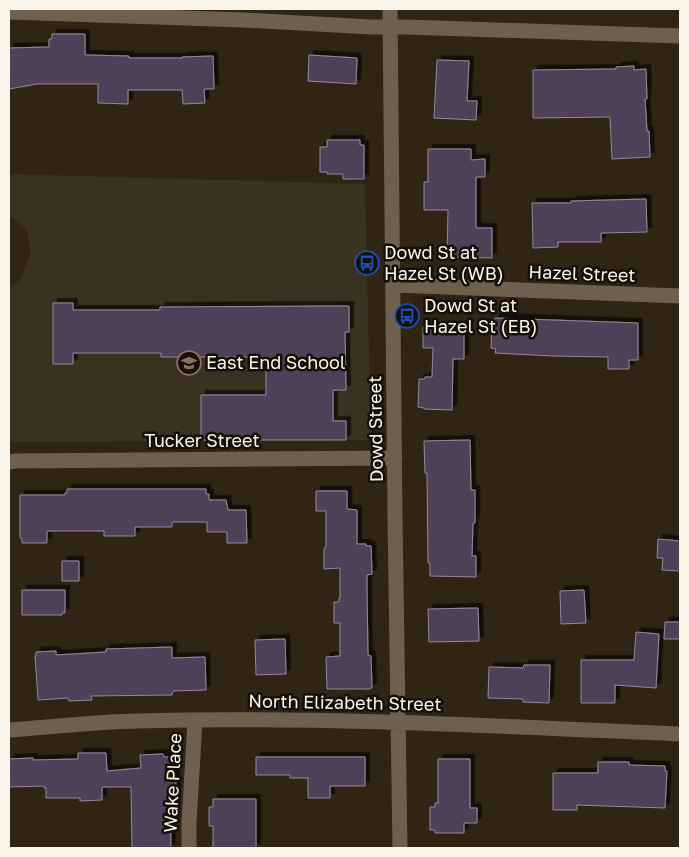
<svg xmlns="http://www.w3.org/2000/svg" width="689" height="857" font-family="'Golos Text',sans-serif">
<defs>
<filter id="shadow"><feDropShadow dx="4.5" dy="-4.5" stdDeviation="0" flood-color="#0009"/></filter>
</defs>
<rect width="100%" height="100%" fill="#302515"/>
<path fill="#3b3121" d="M9,174l356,10 6,256 -362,2v-156l10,-4 12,-29 -4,-22 -14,-13 -4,-1z"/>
<path fill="#4f3f59" stroke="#94889c" filter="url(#shadow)" d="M52,34h33v21l44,1v2h53v-1l31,-1 1,33h-10l1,14 -22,1 -1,-14h-54v14l-30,-1v-19h-61l-28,5v-41l40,-1v-8h3z
M309,55l48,3 -1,26 -48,-3z
M437,60l32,1 -2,40h10l-1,19 -42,-2z
M634,66v4l12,-1 1,30h-2l2,32h2l1,26 -38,2 -2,-42 -77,1v-48l83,-1v-2z
M327,140h33v5h4v34h-21v-5h-16v-2h-7v-25h7z
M428,149h43v11l14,-1v18h-9v51h16v30l-45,-1 1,-47h-24v-28h4z
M646,199l1,33 -46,1v9h-43v5l-25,1 -1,-45h39v-2z
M53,303h20v7h87v-3l189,-1v26h-4l1,58h-13v31h13v19h-145v-45h65v-38h-105v-4h-88v11h-20z
M495,318l143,5v37h-9v9h-21v-12l-56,-1 -57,-3 1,-4 -5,-1 1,-26h2z
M423,327l41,1v31h-11l-1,51 -28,-1v-1l-6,-1 1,-28h6v-2h7l1,-29h-10z
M470,440l1,50h4v33h-2l-1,33h4v21l-46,-1v-13h-2l-1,-90h-2l-1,-32z
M67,489h139v5h3v6h17l2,10h18l1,33h-20v-11h-20v-10h-34l-1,1v4h-37v9h-31v-5h-57v12h-25v-5h-2v-43h45v-2h2z
M316,491h31v18l10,1v34h9v2h5l1,28 -5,1v16l1,64 3,1 1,32h-2v1h-43l-1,-32 14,-1v-33h-6v-21h5v-4h1v-30l-16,1v-21l2,-1v-36h-10z
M658,539l22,2v30l-18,-1 1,-12h-6z
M62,561h17v20h-17z
M22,590h43v23h-3v2h-40z
M584,590l2,33 -25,1 -1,-33z
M478,608l1,33 -50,1 -1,-33z
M665,622h15v17h-16z
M636,632l23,2 -3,54 -41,-3v18h-34v-43h53z
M285,639l1,35 -30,1 -1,-35z
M172,647v11l33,-1 1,33 -33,1 -1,4 -81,1 1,4 -23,1 -1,-3 -30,2 -3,-44h1v-4l20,-1v4l50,-3v-3z
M524,665h26l-1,38 -26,-1v-3l-35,-1 1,-31 34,1z
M78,753h28l1,18 34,-3 -1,-13 23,-1 1,3h11l1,34 -6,1 1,56h-39l-1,-61h-29v13l-22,1v-3h-34v-10h-2v-2l-35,1v-28l24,-1v2l45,-1z
M256,757h109v29h-35v12h-22v-20h-18v-3h-34z
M438,759h32v49h7v15h-13v10h-29v-3h-5v-23h5v-4h3z
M598,762h31v3l36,1v5h2l-2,37 -88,-3v5h-24v-37h45z
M213,799h43v49h-43v-22h-4v-19h4z"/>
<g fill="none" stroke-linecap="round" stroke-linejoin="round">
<path stroke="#6d604e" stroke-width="15" d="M390,9l5,508 5,331
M9,12l235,8 127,7h36l273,9
M393,285l287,11
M9,462l7,-1 379,-3
M9,730c42,-3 85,-8 128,-9 181,-5 362,5 543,13
M189,848v-24l6,-104"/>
</g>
<defs>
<g id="bus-ring" transform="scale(1.25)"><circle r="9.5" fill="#140f08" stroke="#1a4fb4" stroke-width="1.5"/><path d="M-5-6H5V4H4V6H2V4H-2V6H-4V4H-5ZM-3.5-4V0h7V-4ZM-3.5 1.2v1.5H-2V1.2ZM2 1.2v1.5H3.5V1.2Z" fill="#1a4fb4"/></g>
<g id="school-ring" transform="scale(1.25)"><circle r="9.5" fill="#140f08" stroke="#8d6e63" stroke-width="1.5"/><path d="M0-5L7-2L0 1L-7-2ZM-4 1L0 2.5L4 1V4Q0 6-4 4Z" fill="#8d6e63"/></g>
</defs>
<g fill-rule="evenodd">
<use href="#bus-ring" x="367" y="263"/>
<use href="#bus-ring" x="407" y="316"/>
<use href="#school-ring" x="189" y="363"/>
</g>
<g text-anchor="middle" stroke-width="5" stroke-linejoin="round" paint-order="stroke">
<g font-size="18" fill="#fbf4e9" stroke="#140f08" text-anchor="start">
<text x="384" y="259">Dowd St at<tspan x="384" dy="21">Hazel St (WB)</tspan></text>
<text x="424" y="312">Dowd St at<tspan x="424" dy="21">Hazel St (EB)</tspan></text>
<text x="206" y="369">East End School</text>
</g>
<g font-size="18" fill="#fbf4e9" stroke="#140f08">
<text transform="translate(582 274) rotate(2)" y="6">Hazel Street</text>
<text transform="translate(376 429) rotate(-91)" y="6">Dowd Street</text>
<text x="202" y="447">Tucker Street</text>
<text transform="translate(345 703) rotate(1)" y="6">North Elizabeth Street</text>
<text transform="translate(173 783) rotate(-87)" y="6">Wake Place</text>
</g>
</g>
<rect width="689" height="857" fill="none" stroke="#fbf4e9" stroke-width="20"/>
</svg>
